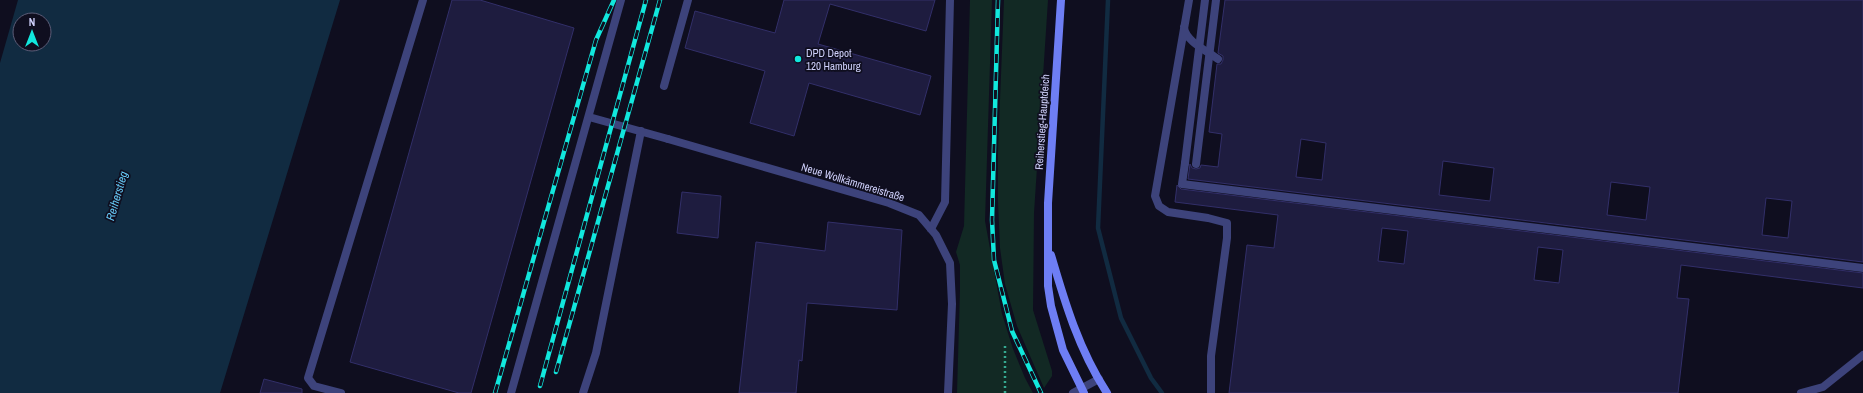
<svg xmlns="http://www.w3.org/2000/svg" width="1863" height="393" font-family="'Archivo Narrow',sans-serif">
<rect width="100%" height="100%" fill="#0f0e1f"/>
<path fill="#122924" d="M970,0h22l-7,221 17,93 11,35 12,29 8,15h-76l3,-103v-25l-4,-13 8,-26z
M1004,0h44l-14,213 -1,97 19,61v5l-8,12 -27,-62 -12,-42 -5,-36 -2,-46v-52z"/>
<path fill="#112b41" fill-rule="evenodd" d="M18,0h322l-120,393h-220v-330zM20,20h24v24h-24z"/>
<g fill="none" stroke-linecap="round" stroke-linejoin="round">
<path stroke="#112b41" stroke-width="4.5" d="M1108,0l-10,228 23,90 30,60 11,15"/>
</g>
<path fill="#1e1c3f" stroke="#322f69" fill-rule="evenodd" d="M452,0h28l94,28 -103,365h-12l-109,-31z
M784,0h151l-9,31 -96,-27 -12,40 113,32 -11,39 -111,-32 -15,53 -44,-13 15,-52 -80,-23 10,-37 80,22z
M1225,0h638v262l-675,-83 2,-15 2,4 4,1 4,-1 1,-3 17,2 4,-33 -13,-2 8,-68h4l2,-4v-4l-5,-3zM1301,139l25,4 -4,37 -26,-3zM1443,161l51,7 -4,33 -51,-6zM1611,182l39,5 -4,33 -39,-5zM1766,198l26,3 -4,37 -26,-3z
M1177,185l4,4 682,84v15l-182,-23 -4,33 12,1 -11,94h-449l18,-148 27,3 4,-33 -103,-13zM1382,228l26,3 -4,33 -26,-3zM1538,247l25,3 -4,33 -25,-3z
M682,192l39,4 -3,42 -41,-5z
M828,222l74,8 -5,80 -90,-7 -5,58 -3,-1 -3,33h-57l17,-151 69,9z
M264,379l38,10v4h-42z"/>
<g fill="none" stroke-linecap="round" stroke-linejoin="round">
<path stroke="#36a991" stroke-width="2.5" stroke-dasharray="2 3" stroke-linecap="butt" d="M1005,346v47"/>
<path stroke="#3d437b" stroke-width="8" d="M1189,0l-34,196 4,10 9,6 40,6 19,5v15l-16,118v37
M1184,27c1,14 23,24 34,32
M664,86l24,-86
M589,117l79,22
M1185,163l-3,21 681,84
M931,229l14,-27 5,-202
M341,393l-27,-7 -6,-8 115,-378
M511,393l110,-393
M583,393l13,-40 45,-222
M1801,393l22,-6 40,-32"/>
<path stroke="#3d437b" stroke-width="8" d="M668,139l221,64 30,12 17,20 14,28 2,41 -4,89
M1073,393l26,-14"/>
<path stroke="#6e7ef4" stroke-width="8" d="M1061,0l-13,203v83l3,20 12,44 21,43
M1051,255c14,48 28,95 56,138"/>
<g stroke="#11e7dd" stroke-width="4.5">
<path id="rail" d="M998,0l-6,220 2,40 18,71 29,62
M556,372l104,-372
M540,386l106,-386
M495,393l101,-353 18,-40"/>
</g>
<use href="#rail" stroke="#0f0e1f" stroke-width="3" stroke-dasharray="9" stroke-linecap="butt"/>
<path stroke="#3d437b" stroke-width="8" d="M1185,163l20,-163
M1196,164l20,-164"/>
</g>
<circle fill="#11e7dd" stroke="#0f0e1f" stroke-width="1.5" cx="798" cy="59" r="4"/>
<g text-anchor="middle" stroke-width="3.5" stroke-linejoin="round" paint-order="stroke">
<g font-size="11" fill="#d0d1fc" stroke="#0f0e1f" text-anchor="start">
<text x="806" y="57">DPD Depot<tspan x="806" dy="13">120 Hamburg</tspan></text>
</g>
<g font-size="11" fill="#d0d1fc" stroke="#0f0e1f">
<text transform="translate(1042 122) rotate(-86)" y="4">Reiherstieg-Hauptdeich</text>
<text transform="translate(853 182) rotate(17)" y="4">Neue Wollkämmereistraße</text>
</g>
<g font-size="12" font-style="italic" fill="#65c7f4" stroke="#0f0e1f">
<text transform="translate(117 196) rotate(-74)" y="4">Reiherstieg</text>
</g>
</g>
<g transform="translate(32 32)"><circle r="19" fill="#0f0e1f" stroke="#5c5c77"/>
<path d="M0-3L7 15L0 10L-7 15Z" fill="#11e7dd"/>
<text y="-6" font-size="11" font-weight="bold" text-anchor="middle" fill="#d0d1fc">N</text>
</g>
</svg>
